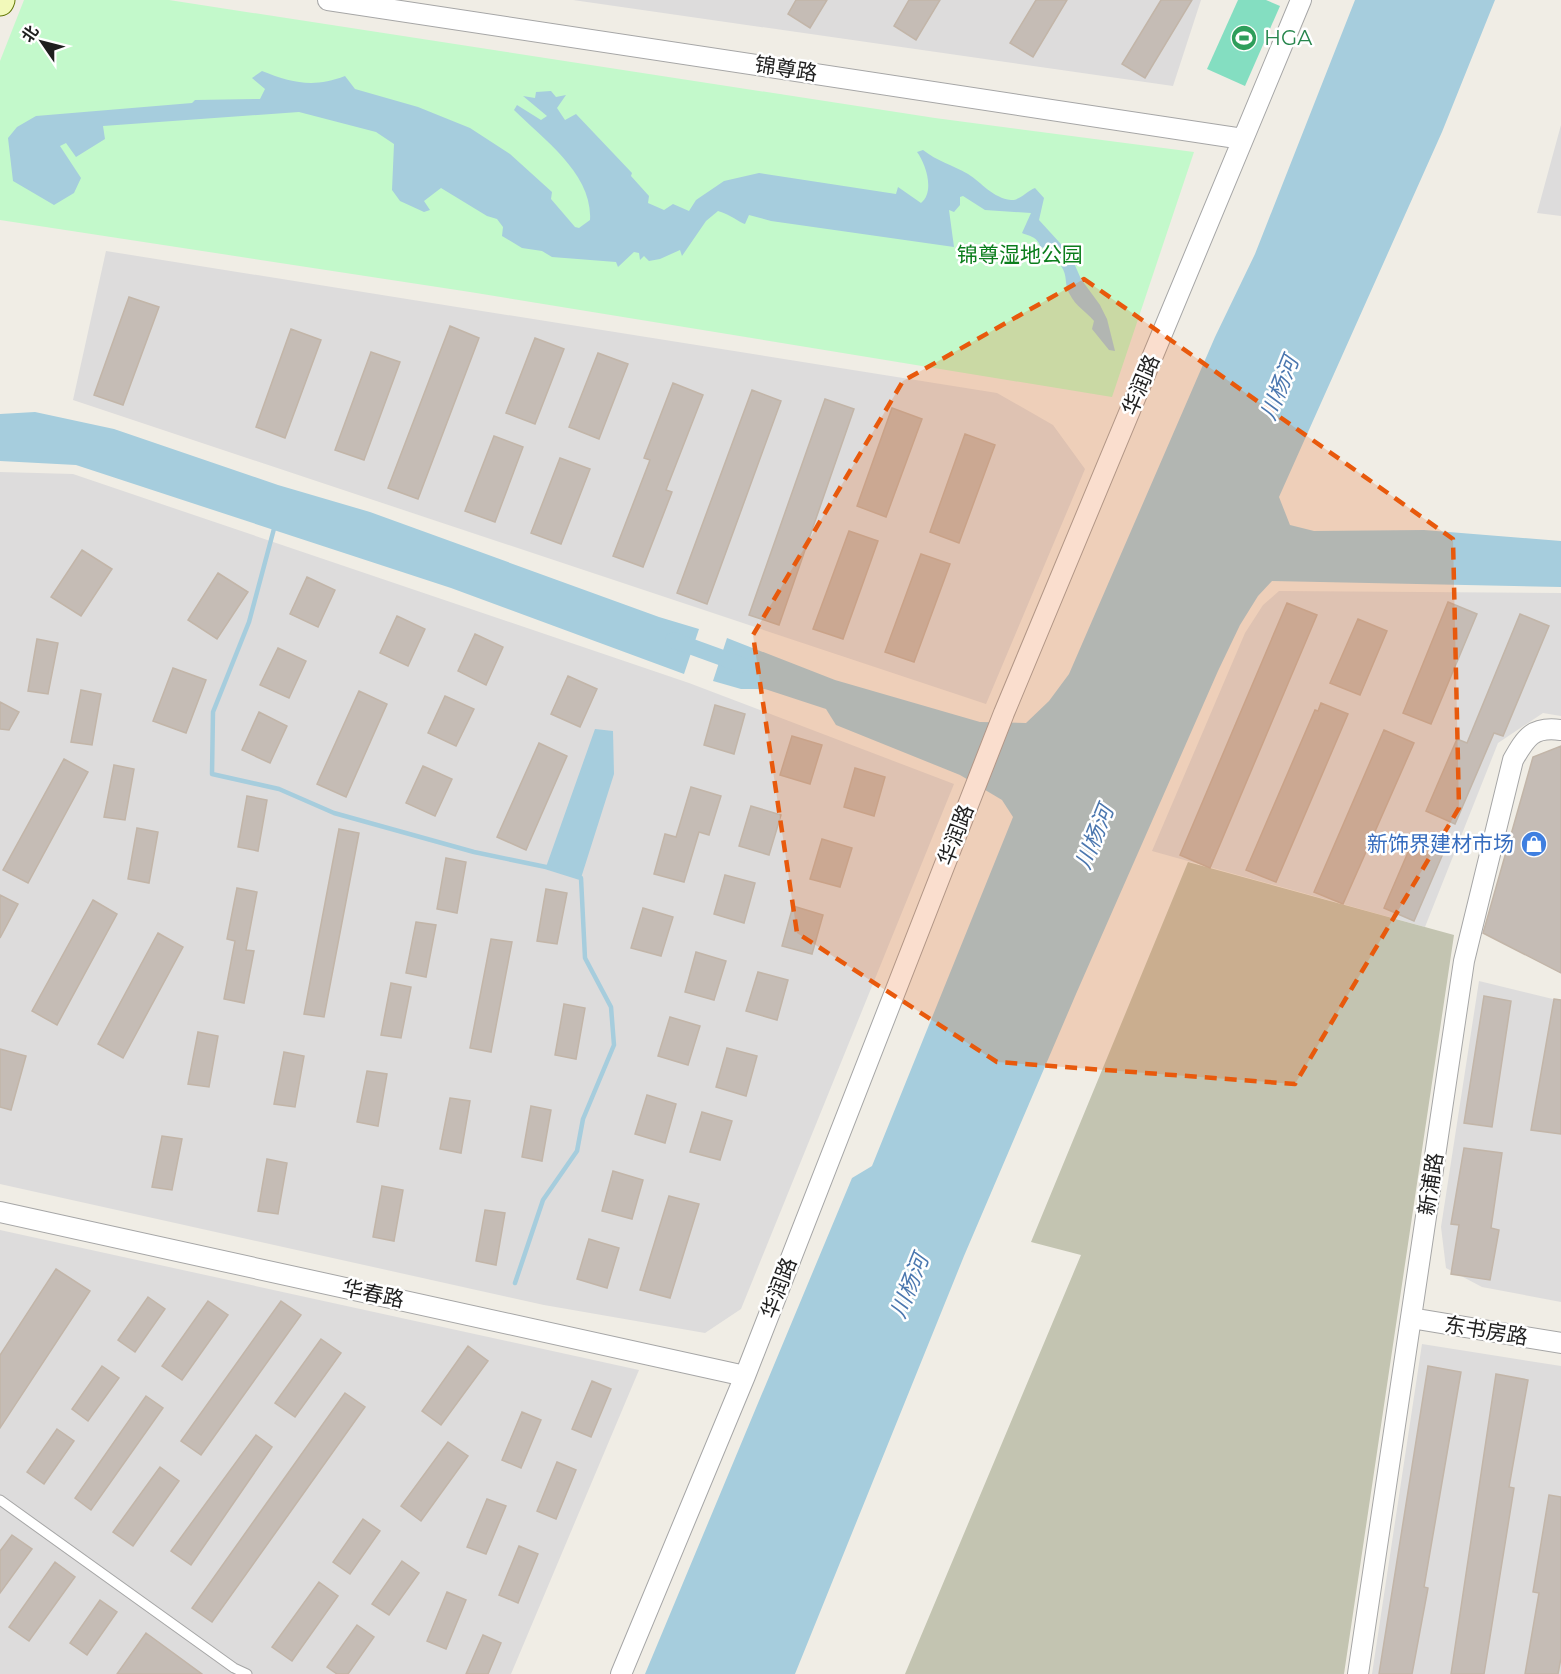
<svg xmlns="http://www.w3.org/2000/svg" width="1561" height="1674" font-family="Montserrat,'Noto Sans SC',sans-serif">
<rect width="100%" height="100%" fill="#f0ede5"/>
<path fill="#dddcdc" d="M573,0h628l-28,86z
M1561,125v91l-24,-3z
M106,251l891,142 56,32 32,44 -99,235 -913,-304z
M0,472l73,2 616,209 265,101 -213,525 -36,24 -161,-28 -544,-121z
M1279,591l282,2v123l-18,-3 -45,30 -73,184 -273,-76 93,-218 18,-28z
M1479,981l82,20v301l-79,-15 -36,-19 -5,-41z
M0,1230l639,140 -128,304h-511z
M1422,1344l139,22v308h-189z"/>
<path fill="#c3c4b1" d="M1188,862l266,73 -110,739h-439l176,-419 -50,-13z"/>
<path fill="#c3f9cb" d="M24,0h145l766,118 259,34 -82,245 -642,-105 -470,-72v-159z"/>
<path fill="#84dec1" d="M1238,0h28l14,6 -35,80 -38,-17z"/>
<path fill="#a6cddd" d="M1355,0h140l-53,132 -163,365 11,28 24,6 110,-1 137,11v46l-289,-6 -14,15 -18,29 -22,46 -142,323 -112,262 -169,418h-150l207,-496 20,-12 141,-349 -11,-17 -42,-25 -124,-50 -10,-16 -61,-20h-24l-28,-8 14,-43 108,42 145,42 46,1 23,-22 20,-27 146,-337 40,-83z
M262,71c30,12 52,17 83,5l10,13 63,18 52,21 40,26 42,38 -1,7 24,28 4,1 11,-8c3,-46 -47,-81 -76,-110l3,-5 24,15 6,-4 -24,-20 12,2 1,-6 15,-1 5,6 10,-2 -9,13 8,12 11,-6 56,59 -1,3 18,20 -1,7 16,7 9,-6 16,7 7,-11 28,-19 35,-8 137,21 2,-7 23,16c14,-11 5,-39 -4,-51l6,-2c14,11 29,15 45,24 14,9 25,24 43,26 8,1 16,-9 24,-12l9,10 -5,22 31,34 11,25 19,26 7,14 8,32 -6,-1 -17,-21 2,-8c-8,-10 -18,-14 -25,-28 -5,-10 -1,-17 -8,-27l1,-3 -12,-11v-6l-9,2c-4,-12 -10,-11 -19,-15l9,-20 -46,-3 -22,-14 -3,1v8l-6,7 -5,-2 5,37 -183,-26 -22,-6 -4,9c-5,-1 -15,-10 -27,-13l-12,10 -24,35 -2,-6 -20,9 -11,2 -5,-5 -4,4 -1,-7 -5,-1 -16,15 -2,-5 -64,-5 -10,-6 -20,-3 -20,-12 1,-9 -6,-8 -10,-3 -46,-28 -17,13 6,9 -6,2 -24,-11 -8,-11 2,-46 -18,-12 -77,-20 -196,14 2,13 -29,18 -10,-14 -6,3 21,32 -7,15 -20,12 -41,-24 -5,-43 9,-11 19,-11 156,-13 3,-3 65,-1 5,-10 -13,-11z
M35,412l79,17 164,56 92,27 289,105 40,12 -15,45 -233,-86 -375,-123 -76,-4v-47z
M595,729l18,2 1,43 -33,104 -35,-11z"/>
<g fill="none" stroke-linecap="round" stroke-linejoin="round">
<path stroke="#a6cddd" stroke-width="4.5" d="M275,525l-26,97 -36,90 -1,62 67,15 55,24 140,39 72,15 35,11 4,80 26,49 3,38 -31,74 -6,32 -34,49 -28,83"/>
<path stroke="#a6cddd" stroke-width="16" d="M673,640l69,25"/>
</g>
<path fill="#c5bcb5" stroke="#c2b5a8" stroke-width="1.5" d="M796,0h31l-17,28 -22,-14z
M909,0h31l-24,40 -22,-14z
M1036,0h31l-34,57 -23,-14z
M1161,0h31l-47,78 -23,-14z
M129,297l30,10 -36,98 -29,-10z
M450,326l29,12 -61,161 -30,-11z
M291,329l30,11 -36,98 -29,-11z
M535,338l29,11 -29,75 -29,-11z
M371,352l29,10 -36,98 -29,-10z
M598,353l30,11 -29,75 -30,-12z
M673,383l30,12 -37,95 6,2 -29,75 -30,-11 37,-96 -6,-2z
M752,390l29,11 -74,203 -30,-11z
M825,399l29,10 -75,216 -30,-10z
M892,408l30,11 -36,98 -29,-11z
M965,434l30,11 -36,98 -29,-11z
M494,436l29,11 -28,75 -30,-11z
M560,458l30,11 -29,75 -30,-11z
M849,531l29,10 -35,98 -30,-10z
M82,550l30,19 -31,47 -30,-19z
M921,554l29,10 -36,98 -29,-10z
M218,573l30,19 -31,47 -29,-19z
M307,577l28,13 -17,37 -28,-13z
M1448,602l29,12 -46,110 -28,-11z
M1287,603l30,12 -107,253 -30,-13z
M1520,614l29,12 -46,110 -9,-3 -39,91 -29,-13 31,-72 10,4z
M397,616l28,13 -17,37 -28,-13z
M1358,619l29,12 -27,64 -30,-12z
M475,634l28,13 -17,38 -28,-14z
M37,639l21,4 -10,51 -20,-3z
M278,648l28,13 -17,37 -29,-13z
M173,668l33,12 -20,53 -33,-12z
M568,676l29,13 -17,38 -29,-13z
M81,690l20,4 -9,51 -21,-3z
M359,691l28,13 -41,93 -29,-13z
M445,696l29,13 -18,37 -28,-13z
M0,702l19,10 -10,18 -9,-1z
M1321,703l27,11 -72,168 -30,-12 69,-160 3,1z
M715,705l30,9 -11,40 -30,-9z
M259,712l28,14 -17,37 -28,-13z
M1384,730l30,13 -71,161 -29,-12z
M792,736l30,9 -12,39 -30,-9z
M539,743l28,13 -41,94 -29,-13z
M1561,746v227l-78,-40 50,-176z
M64,759l24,13 -60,111 -25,-13z
M114,765l20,4 -9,51 -21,-3z
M423,766l29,13 -17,37 -29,-13z
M855,768l30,9 -11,39 -30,-9z
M691,787l30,9 -12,39 -10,-3 -15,50 -30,-8 11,-40 11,3z
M247,796l20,4 -9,51 -20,-4z
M751,806l30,9 -12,40 -30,-9z
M137,828l21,4 -9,51 -21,-4z
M339,829l20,4 -35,184 -20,-3z
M1415,836l30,13 -31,72 -30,-13z
M822,839l30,9 -12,39 -30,-8z
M446,858l20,4 -9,51 -20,-4z
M725,875l30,8 -11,40 -30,-9z
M237,888l20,4 -11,58 8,1 -10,52 -20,-4 11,-58 -8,-2z
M546,889l21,4 -10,51 -20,-3z
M0,895l18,9 -18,34z
M93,900l24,14 -60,111 -25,-14z
M793,906l30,9 -11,39 -30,-8z
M643,908l30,9 -12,39 -30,-8z
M416,922l20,3 -10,52 -20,-4z
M158,933l25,14 -60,111 -25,-14z
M491,939l21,3 -21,110 -21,-4z
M696,952l30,9 -12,39 -29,-8z
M758,972l30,8 -11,40 -31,-9z
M391,983l20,4 -10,51 -20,-3z
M1484,996l27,5 -19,126 -28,-4z
M1554,999l7,1v134l-30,-4z
M564,1004l21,4 -9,51 -21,-4z
M670,1017l30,9 -12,39 -30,-9z
M198,1032l20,4 -9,51 -21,-3z
M727,1048l30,8 -11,40 -30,-9z
M0,1049l26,7 -15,54 -11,-3z
M284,1052l20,4 -9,51 -21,-3z
M367,1071l20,3 -9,52 -21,-4z
M647,1095l29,9 -11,39 -30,-9z
M450,1098l20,3 -9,52 -21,-4z
M531,1106l20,4 -9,51 -20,-4z
M702,1112l30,9 -12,39 -30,-8z
M162,1136l20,3 -10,51 -20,-3z
M1464,1148l38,5 -11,75 8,2 -9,50 -39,-6 8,-49 -8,-1z
M267,1159l20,4 -9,51 -20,-3z
M613,1171l30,9 -11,39 -30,-8z
M382,1186l21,4 -9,51 -21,-4z
M669,1196l30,8 -29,94 -30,-8z
M485,1210l20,3 -9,52 -20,-4z
M589,1239l30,9 -12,40 -30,-9z
M56,1269l34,22 -90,137v-73z
M148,1297l17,12 -30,43 -17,-12z
M208,1301l20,14 -46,65 -20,-14z
M281,1301l20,14 -100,140 -20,-14z
M321,1339l20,14 -46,64 -20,-14z
M468,1346l20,15 -47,64 -19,-14z
M102,1366l17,12 -31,43 -16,-12z
M1428,1366l33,6 -37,215 4,1 -16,86h-33z
M1496,1374l32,6 -19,107 5,1 -30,186h-33z
M592,1381l19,8 -20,48 -19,-8z
M345,1393l20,14 -153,215 -20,-14z
M146,1396l17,12 -72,102 -16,-12z
M522,1412l19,8 -20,48 -19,-8z
M57,1429l17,12 -30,43 -17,-12z
M256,1435l16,12 -81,118 -20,-14z
M448,1442l20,14 -47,65 -20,-15z
M557,1462l19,8 -20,49 -19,-8z
M160,1467l19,14 -46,65 -20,-14z
M1549,1495l12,2v161l-3,16h-33l14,-81 -6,-1z
M487,1499l19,7 -20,48 -19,-7z
M363,1519l17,12 -30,43 -17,-12z
M12,1535l20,14 -32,44v-42z
M519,1546l19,8 -20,49 -19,-8z
M402,1561l17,12 -30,42 -17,-11z
M55,1562l20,15 -46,64 -20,-14z
M319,1582l19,14 -46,65 -20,-14z
M447,1592l19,8 -20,49 -19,-8z
M100,1600l17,12 -30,43 -17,-12z
M357,1625l17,12 -26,37h-11l-10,-7z
M146,1633l56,41h-85z
M483,1635l18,8 -13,31h-22z"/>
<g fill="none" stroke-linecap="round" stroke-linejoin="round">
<g stroke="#a6a6a6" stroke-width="11">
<path id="service" d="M0,1500l234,168 13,6"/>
</g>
<g stroke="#a6a6a6" stroke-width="22">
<path id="minor" d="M328,0l915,139
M0,1212l745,164
M1411,1318l150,25
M621,1674l124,-298 259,-663 297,-713
M1358,1674l106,-713 49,-201c13,-23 20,-34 48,-30"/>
</g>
<g stroke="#637705" stroke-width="29">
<path id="secondary" d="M0,2l1,-2"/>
</g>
<use href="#service" stroke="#fff" stroke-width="9"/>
<use href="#minor" stroke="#fff" stroke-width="20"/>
<use href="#secondary" stroke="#f2f9ba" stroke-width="27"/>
</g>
<path fill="#e8590c" fill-opacity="0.2" stroke="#e8590c" stroke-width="4.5" stroke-dasharray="12 8" stroke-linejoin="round" d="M1084,279l369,260 6,269 -164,276 -298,-22 -200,-129 -44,-298 150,-254z"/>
<defs>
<g id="stadium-disc" transform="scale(1.35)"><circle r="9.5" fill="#2e9e5b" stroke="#fff"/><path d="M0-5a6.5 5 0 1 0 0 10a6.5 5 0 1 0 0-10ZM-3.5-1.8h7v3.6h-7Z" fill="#fff"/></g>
<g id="shop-disc" transform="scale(1.35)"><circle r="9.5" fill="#3f7fe0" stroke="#fff"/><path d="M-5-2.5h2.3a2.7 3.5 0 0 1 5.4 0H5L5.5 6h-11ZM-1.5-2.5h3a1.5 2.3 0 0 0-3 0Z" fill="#fff"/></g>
</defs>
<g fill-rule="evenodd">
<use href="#stadium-disc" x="1244" y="38"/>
<use href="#shop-disc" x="1534" y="844"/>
</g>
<g text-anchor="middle" stroke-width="5" stroke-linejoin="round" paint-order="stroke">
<g font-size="21" fill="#27864d" stroke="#fff" text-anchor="start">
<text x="1264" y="45">HGA</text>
</g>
<g font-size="21" fill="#1f1f1f" stroke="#fff">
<text transform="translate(786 69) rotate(9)" y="7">锦尊路</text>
<text transform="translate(1141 385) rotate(-67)" y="7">华润路</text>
<text transform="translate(956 835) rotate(-69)" y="7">华润路</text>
<text transform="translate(1431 1184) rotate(-81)" y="7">新浦路</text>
<text transform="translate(779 1288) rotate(-69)" y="7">华润路</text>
<text transform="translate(373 1294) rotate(12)" y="7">华春路</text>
<text transform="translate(1486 1331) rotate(9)" y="7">东书房路</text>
</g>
<g font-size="21" fill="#0c7e1d" stroke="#fff">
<text x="1020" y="262">锦尊湿地公园</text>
</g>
<g font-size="21" fill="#366cbe" stroke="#fff" text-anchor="end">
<text x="1514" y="851">新饰界建材市场</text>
</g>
<g font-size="22" font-style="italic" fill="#4b77af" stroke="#fff">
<text transform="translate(1279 388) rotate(-68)" y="8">川杨河</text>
<text transform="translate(1094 837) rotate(-68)" y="8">川杨河</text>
<text transform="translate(909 1286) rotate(-68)" y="8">川杨河</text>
</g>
</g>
<g transform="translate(42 42) rotate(305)" stroke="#ffffff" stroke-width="4.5" paint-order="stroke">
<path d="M0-4.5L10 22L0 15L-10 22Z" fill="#1f1f1f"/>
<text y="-9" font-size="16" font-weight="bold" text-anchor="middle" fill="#1f1f1f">北</text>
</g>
</svg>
